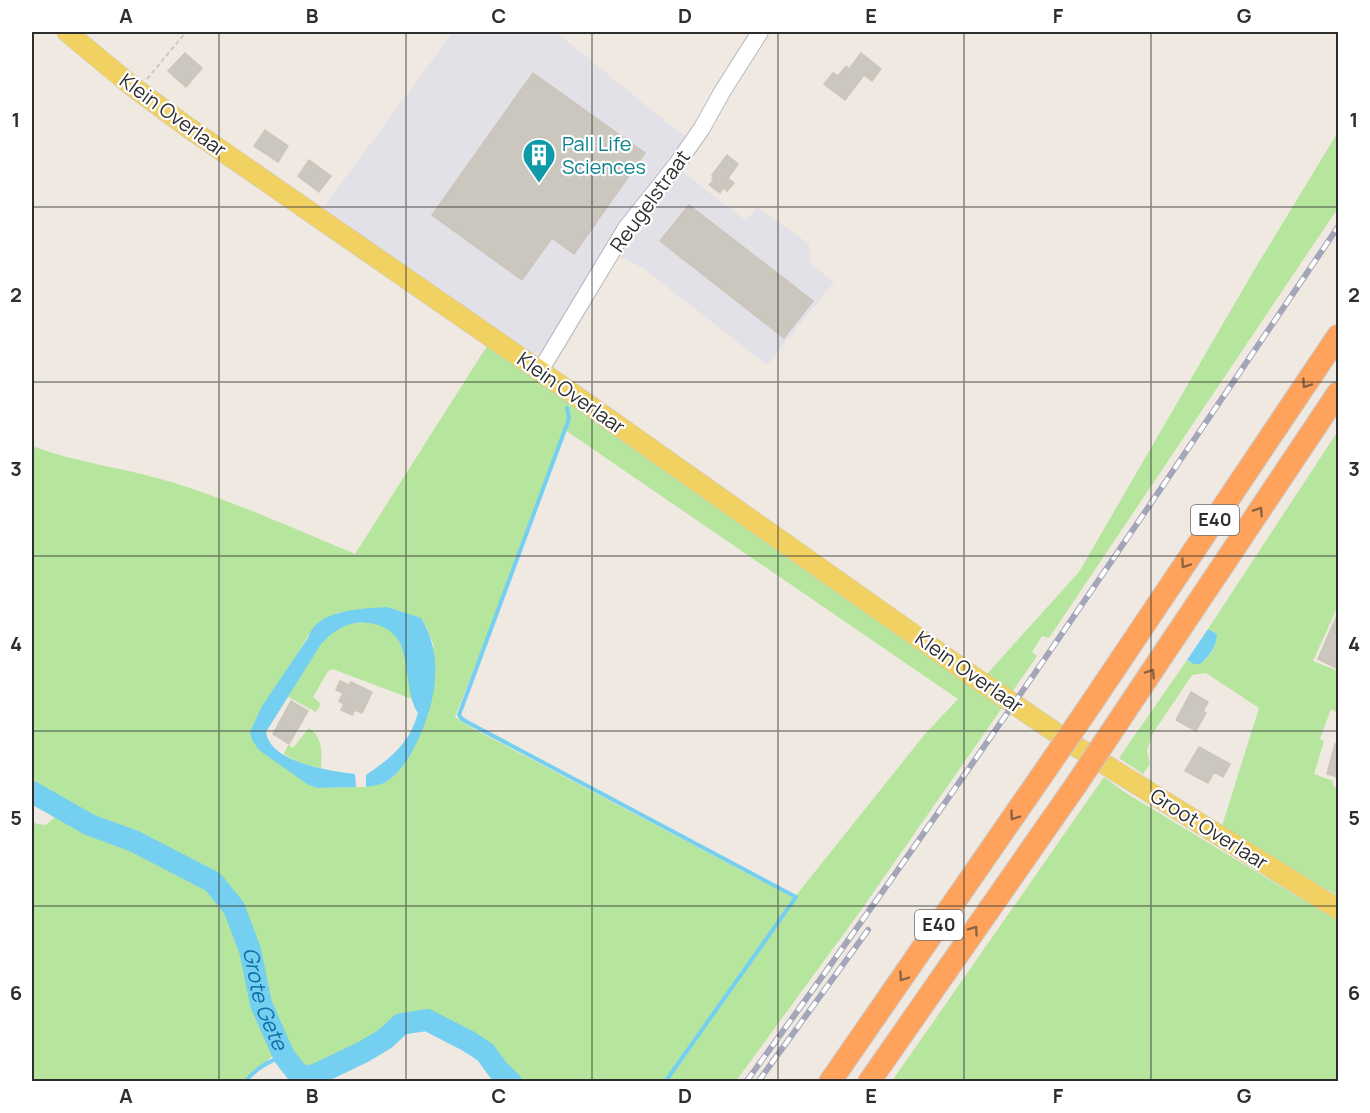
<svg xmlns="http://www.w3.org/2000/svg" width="1370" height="1113" font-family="Manrope,sans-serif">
<rect width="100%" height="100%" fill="#efe9e1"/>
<path fill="#e3e1e8" d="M453,32h103l114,93 20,14 -149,213 -10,1 -208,-145z
M678,168l68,53 11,-14 52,37 2,20 23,18 -67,83 -124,-97 -27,-13z"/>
<path fill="#b6e59e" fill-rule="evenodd" d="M1338,132v76l-289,430 -7,-2 -10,16 5,4 -25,36 -25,-18 92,-102 174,-300z
M487,346l515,362 -143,205 -123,168h-218l-30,-35 -19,-11 -32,-16 -12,-3 -24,2 -33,26 -51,24 -9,2 -10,-5 -10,8 -6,-5 -7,-14 -20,16 -11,11h-212v-261l5,4 9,1 9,-8 106,44 8,-11 -46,-21 -38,-12 -39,-22 -5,-6 -9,-5v-338c42,16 86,21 129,33 66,19 131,49 194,75zM565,430l393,269 -33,35 -131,164 -320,-169 -19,-12 49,-124zM387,607l39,19 8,20 -25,111 -26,26 -17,4 -49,1 -67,-56 60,-99 27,-20z
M1338,431v175l-25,55 25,10v42l-7,-4 -11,30 4,2 -10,33 19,7v4l5,6v105l-116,-70 37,-118 -53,-35 -14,2 -39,58 -6,17 3,14 -7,10 -24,-16 68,-98c16,12 30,-11 30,-26l-9,-5z
M367,622c5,1 12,2 18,4 21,10 25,54 27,73l-79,-30 -5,2 -15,26 8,7 -5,8 -28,-15c14,-24 28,-59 55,-71 7,-3 16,-3 24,-4z
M309,728c14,10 13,25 12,40l-20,-4 -17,-10 4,-9 5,3z
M1104,777l22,16 212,128v160h-446z"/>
<path fill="#75cff0" d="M387,607l34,11c25,41 14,89 -7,130 -6,12 -17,28 -30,35 -5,2 -12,3 -18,4v-12c24,-16 44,-32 52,-62 -19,-30 1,-83 -49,-90 -20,-3 -35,7 -48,21l-55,88c4,31 65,39 89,42l1,13 -39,1 -10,-4 -48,-34 -7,-10 -2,-8 12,-26 46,-68c8,-29 54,-29 79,-31z
M1208,629l9,5c0,12 -8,23 -17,30h-6l-7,-4z"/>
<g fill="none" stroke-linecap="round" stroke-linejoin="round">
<path stroke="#75cff0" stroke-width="4" d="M567,408l2,11 -110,296 3,4 5,3 329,175 -131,185
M245,1082c11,-14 23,-21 39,-26"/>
<path stroke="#75cff0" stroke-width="22" id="s1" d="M32,792l58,33 44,16 79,41 21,26 16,42 11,54 23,52 14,18 13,3 52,-25 22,-13 16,-15 26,-4 41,21 17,11 14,19 12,11"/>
</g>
<path fill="#cbc7bf" stroke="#cbc5ba" stroke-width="1.5" d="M185,53l17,15 -16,19 -18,-16z
M861,53l20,16 -9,12 -8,-6 -19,25 -21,-16 9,-11 5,3 8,-10 3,3z
M533,73l112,80 -71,101 -22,-16 -30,42 -90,-65z
M265,130l23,16 -10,16 -24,-16z
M727,155l11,9 -10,14 6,5 -7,8 -4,-3 -3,5 -11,-8 5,-5 -2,-1 2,-3 -2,-1z
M309,160l22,16 -12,16 -21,-16z
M689,205l124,96 -29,37 -124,-97z
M1338,613v56l-20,-10z
M340,681l9,4 2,-3 21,10 -10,21 -7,-3 -3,5 -11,-5 3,-6 -5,-3 4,-8 -7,-3z
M1191,692l17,10 -5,9 3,2 -10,18 -20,-11z
M291,701l17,10 -19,33 -16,-10z
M1335,744l3,1v32l-11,-3z
M1199,747l31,17 -7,13 -9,-5 -6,11 -23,-12z"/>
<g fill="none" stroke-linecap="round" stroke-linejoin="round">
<g stroke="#b4b7c1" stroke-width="18">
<path id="minor" d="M540,371l86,-143 51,-64 25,-36 20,-36 38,-60"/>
</g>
<g stroke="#c9c9c9" stroke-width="21">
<path id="major" d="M67,32l65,54 54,40 380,263 408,288 106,72 258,160"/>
</g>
<g stroke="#c9c9c9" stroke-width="24">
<path id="highway" d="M1091,704l247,-368
M1118,722l220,-329
M830,1082l217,-314
M869,1082l207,-297"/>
</g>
<path stroke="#c9c9c9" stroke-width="2" stroke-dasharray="4.5 3" stroke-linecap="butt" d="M147,79l39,-47"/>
<use href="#minor" stroke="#fff" stroke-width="16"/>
<use href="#major" stroke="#f2d163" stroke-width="20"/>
<use href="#highway" stroke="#ffa35c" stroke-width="22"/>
<g stroke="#a3a6b8" stroke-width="6">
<path id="rail" d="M746,1082c205,-281 398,-568 592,-855
M758,1082l110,-152"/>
</g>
<use href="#rail" stroke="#fff" stroke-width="4" stroke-dasharray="11" stroke-linecap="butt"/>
<g stroke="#c9c9c9" stroke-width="24" stroke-linecap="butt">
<path id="highway-bridge" d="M1047,768l44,-64
M1076,785l42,-63"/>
</g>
<use href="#highway-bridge" stroke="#ffa35c" stroke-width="22"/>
</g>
<defs><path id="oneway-chevron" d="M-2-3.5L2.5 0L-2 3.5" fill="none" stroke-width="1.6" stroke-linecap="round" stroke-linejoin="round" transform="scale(1.5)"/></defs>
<g stroke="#8c6343">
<use href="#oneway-chevron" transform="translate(1306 384) rotate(124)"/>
<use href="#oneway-chevron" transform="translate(1259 511) rotate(-56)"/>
<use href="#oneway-chevron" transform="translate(1185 564) rotate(124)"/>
<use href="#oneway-chevron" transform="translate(1151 673) rotate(-56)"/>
<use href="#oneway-chevron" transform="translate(1014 816) rotate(125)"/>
<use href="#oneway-chevron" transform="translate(974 930) rotate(-55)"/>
<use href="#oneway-chevron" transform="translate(903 977) rotate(125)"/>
</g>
<path fill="none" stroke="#2e2e2e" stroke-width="1.5" stroke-opacity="0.55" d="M219,32v1050M406,32v1050M592,32v1050M778,32v1050M964,32v1050M1151,32v1050M32,207h1306M32,382h1306M32,556h1306M32,731h1306M32,906h1306"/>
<defs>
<g id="building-pin" transform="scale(1.725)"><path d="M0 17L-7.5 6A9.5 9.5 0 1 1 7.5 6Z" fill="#0f9aa8" stroke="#fff"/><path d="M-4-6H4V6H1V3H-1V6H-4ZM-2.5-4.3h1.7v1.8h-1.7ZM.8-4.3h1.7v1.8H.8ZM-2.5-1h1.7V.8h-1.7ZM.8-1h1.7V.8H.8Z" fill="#fff"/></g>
</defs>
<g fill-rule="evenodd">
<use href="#building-pin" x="539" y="155"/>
</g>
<g text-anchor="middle" stroke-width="4.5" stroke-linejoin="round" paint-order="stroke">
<g fill="#fff" stroke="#6d6d6d" stroke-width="1.5">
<rect x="1191" y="505" width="48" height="30" rx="4.5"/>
<rect x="915" y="910" width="48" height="30" rx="4.5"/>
</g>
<g font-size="18" font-weight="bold" fill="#2e2e2e">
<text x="1215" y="526">E40</text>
<text x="939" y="931">E40</text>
</g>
<g font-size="20" fill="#2e2e2e" stroke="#fff">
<text transform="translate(173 115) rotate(36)" y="7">Klein Overlaar</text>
<text transform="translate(650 201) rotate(-54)" y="7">Reugelstraat</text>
<text transform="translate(571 393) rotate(35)" y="7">Klein Overlaar</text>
<text transform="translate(969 672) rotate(35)" y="7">Klein Overlaar</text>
<text transform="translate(1209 829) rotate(32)" y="7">Groot Overlaar</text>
</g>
<g font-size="20" fill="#0d838f" stroke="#fff" text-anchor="start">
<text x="562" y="151">Pall Life<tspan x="562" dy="23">Sciences</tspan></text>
</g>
<g font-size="21" font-style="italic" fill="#0d6fa3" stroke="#fff">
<text dy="7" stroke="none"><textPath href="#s1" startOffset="332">Grote Gete</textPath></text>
</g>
</g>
<rect width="1370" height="1113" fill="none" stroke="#ffffff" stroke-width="66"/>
<rect x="33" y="33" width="1304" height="1047" fill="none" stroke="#2e2e2e" stroke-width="2"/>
<g font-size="20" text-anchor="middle" font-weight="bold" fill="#2e2e2e">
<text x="126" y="23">A</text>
<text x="312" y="23">B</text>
<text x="499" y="23">C</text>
<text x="685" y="23">D</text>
<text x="871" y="23">E</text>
<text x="1058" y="23">F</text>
<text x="1244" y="23">G</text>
<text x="16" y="127">1</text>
<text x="1354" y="127">1</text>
<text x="16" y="302">2</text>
<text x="1354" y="302">2</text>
<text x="16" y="476">3</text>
<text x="1354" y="476">3</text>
<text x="16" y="651">4</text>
<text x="1354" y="651">4</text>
<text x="16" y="825">5</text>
<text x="1354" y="825">5</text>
<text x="16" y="1000">6</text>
<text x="1354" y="1000">6</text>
<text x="126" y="1103">A</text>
<text x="312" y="1103">B</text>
<text x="499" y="1103">C</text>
<text x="685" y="1103">D</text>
<text x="871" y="1103">E</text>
<text x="1058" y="1103">F</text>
<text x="1244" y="1103">G</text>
</g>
</svg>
